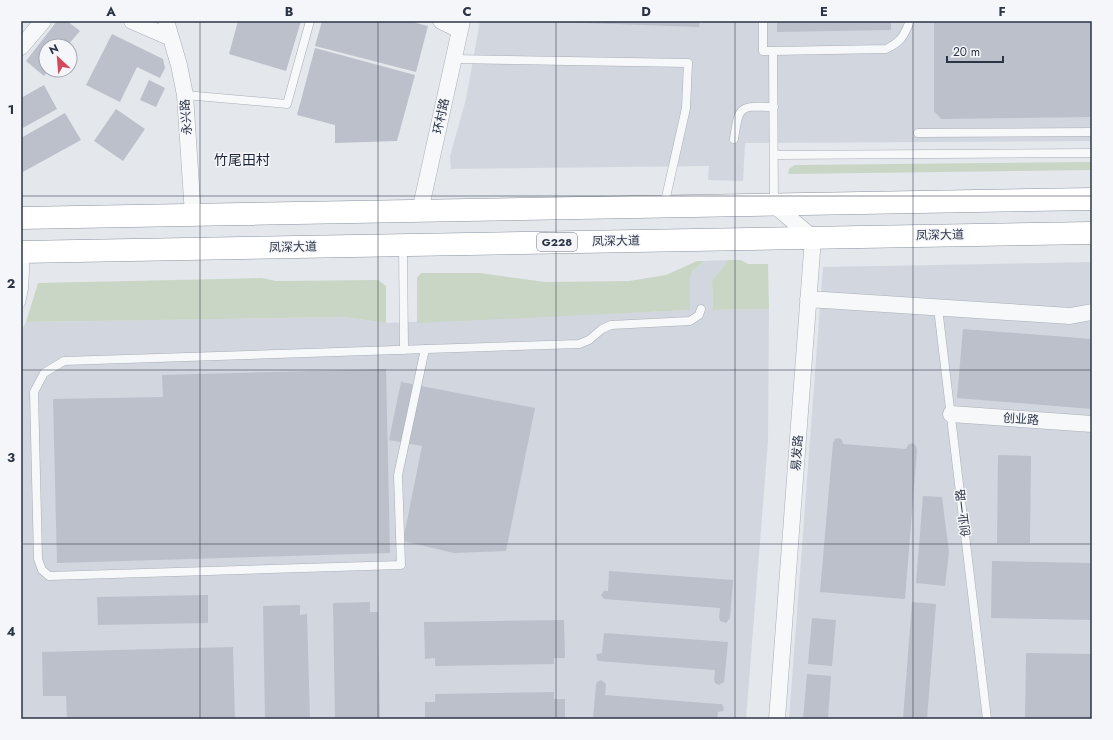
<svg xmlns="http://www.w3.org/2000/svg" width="1113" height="740" font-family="Jost,'Noto Sans SC',sans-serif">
<rect width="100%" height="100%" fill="#e4e7ec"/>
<path fill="#d2d6de" d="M480,21h612v120l-347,2 -2,38 -35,-1 1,-14 -258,3 -1,-13 16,-57z
M729,260l-17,20 1,30 56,-1 -1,132 -22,278h-725v-387l5,-10 318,-5 42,6 304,-13v-34l3,-5 12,-10z
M1092,262v457h-303l34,-452z"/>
<path fill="#c9d6c5" d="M1092,162v8l-304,4 1,-5 6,-4z
M729,260h12l7,4h20l1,45 -56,1 -1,-30z
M697,261h8l-12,10 -3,5v34l-273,13v-45l4,-5h59l65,9 84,-1 37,-6z
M262,278l14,3 102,-1 8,6v37l-42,-6 -318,5 12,-39z"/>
<path fill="#bbc0ca" d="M57,21h10l13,10 -13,15h-21v24h2l-4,6 -18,-15z
M238,21h63l-15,50 -57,-17z
M322,21h86l20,5 -12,46 -101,-26z
M554,21h146l-1,6 -145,-5z
M777,21h114v9l-114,2z
M934,21h158v96l-151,2 -7,-8z
M112,34l51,25 2,9 -5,10 -23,-11 -17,35 -34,-17z
M315,48l100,27 -18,66 -62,2v-18l-38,-10z
M149,80l16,8 -9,19 -16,-7z
M44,85l13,24 -36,20v-31z
M116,109l29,20 -22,32 -29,-20z
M65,113l16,27 -60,33v-35z
M963,329l129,10v70l-135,-11z
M386,369l4,184 -333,10 -4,-164 110,-2 -1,-22z
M401,382l134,26 -29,143 -52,2 -51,-12 19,-95 -33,-6z
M839,438l3,2 1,4 63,5 2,-4 5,-2 3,3 1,4 -12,149 -85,-7 13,-149 2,-4z
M998,455l33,1 -1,87h-33z
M923,496l19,1 7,55 -4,34 -29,-3z
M992,561l100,2v57l-101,-2z
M609,571l124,9 -3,38 -4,5 -6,-2 -1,-4 1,-9 -116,-9 -3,-4 3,-4h4z
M208,595v28l-110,2 -1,-28z
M370,602v10h8l2,107h-45l-2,-116z
M912,602l24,2 -9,115h-24z
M300,605v10l7,-1 3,105h-45l-2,-113z
M812,618l24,2 -4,46 -24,-2z
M564,620l1,38h-11v6l-119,2v-8l-10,1 -1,-37z
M604,633l124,9 -4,40 -5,3 -4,-2 -1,-4 1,-9 -117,-9 -2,-5 1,-2 5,-1z
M233,647l2,72h-168l-1,-23h-23l-1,-44z
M1026,653l66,1v65h-67z
M807,674l24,2 -3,43h-25z
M601,680l5,4 -1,11 113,9h4l2,5 -1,2 -5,1 -1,7h-124l3,-34 1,-3z
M554,692v7h11v20h-140v-17h10v-8z"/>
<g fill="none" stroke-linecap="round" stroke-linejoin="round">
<g stroke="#a9aeb7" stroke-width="9">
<path id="lane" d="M763,21v30h10l1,153
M773,51l113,-2c15,-7 18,-13 24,-28
M453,59l235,4 -2,45 -22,98
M185,95l102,9 23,-83
M918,133l174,-1
M734,139c5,-34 5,-33 40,-32
M774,155l318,-2
M403,246l1,104
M21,303l3,-14 2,-36
M938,308l49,411
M425,349l-27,126 3,90 -352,11 -7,-6 -4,-11 -4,-167 10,-19 20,-12 515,-17 10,-4 13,-11 9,-4 79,-4 9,-6 2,-6"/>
</g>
<g stroke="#a9aeb7" stroke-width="17">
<path id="street" d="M132,21l39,17
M166,21l13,44 6,30 8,120
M441,21l19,9
M21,47l22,-26
M774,205l39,33 -36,481
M420,211l42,-190
M808,299l262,17 22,-4
M951,414l141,10"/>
</g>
<g stroke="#8b94a3" stroke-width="23">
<path id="highway" d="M21,218l1071,-19
M21,252l1071,-19"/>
</g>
<use href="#lane" stroke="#f7f8fa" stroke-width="8"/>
<use href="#street" stroke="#f7f8fa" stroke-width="16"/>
<use href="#highway" stroke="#fff" stroke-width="22"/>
</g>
<path fill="none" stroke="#2b3445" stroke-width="1" stroke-opacity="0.55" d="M200,21v698M378,21v698M556,21v698M735,21v698M913,21v698M21,196h1071M21,370h1071M21,544h1071"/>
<g text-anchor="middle" stroke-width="3" stroke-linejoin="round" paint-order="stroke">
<rect fill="#f4f6f9" stroke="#676e7b" stroke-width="1" x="537" y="233" width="40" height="18" rx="3"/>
<g font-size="11" font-weight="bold" fill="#2b3445">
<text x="557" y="246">G228</text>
</g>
<g font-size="12" fill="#2b3445" stroke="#f4f6f9">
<text transform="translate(441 116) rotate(-78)" y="4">环村路</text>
<text transform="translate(186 117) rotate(-94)" y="4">永兴路</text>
<text transform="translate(940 235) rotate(-1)" y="4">凤深大道</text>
<text transform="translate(616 241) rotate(-1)" y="4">凤深大道</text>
<text transform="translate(293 247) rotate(-1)" y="4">凤深大道</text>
<text transform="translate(1021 419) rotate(4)" y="4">创业路</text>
<text transform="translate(797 453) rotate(-86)" y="4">易发路</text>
<text transform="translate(963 513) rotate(-97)" y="4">创业一路</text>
</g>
<g font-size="14" fill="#1d2536" stroke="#f4f6f9">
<text x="242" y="165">竹尾田村</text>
</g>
</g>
<rect width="1113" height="740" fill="none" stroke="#f4f6f9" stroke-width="44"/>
<g transform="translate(58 58) rotate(334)"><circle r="19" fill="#f4f6f9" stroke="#a4a8b1"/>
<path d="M0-3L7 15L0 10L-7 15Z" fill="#d1495b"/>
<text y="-6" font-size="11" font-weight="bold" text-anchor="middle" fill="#2b3445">N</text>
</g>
<path d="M947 56v6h56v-6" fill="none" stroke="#2b3445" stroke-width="2"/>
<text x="953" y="56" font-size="12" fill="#2b3445" stroke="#f4f6f9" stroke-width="3" paint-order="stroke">20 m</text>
<rect x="22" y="22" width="1069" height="696" fill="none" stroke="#2b3445" stroke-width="1.5"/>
<g font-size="13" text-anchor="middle" font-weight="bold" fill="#2b3445">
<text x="111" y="16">A</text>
<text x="289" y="16">B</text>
<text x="467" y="16">C</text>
<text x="646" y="16">D</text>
<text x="824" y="16">E</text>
<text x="1002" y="16">F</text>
<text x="11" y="114">1</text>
<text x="11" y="288">2</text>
<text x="11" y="462">3</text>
<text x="11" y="636">4</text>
</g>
</svg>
